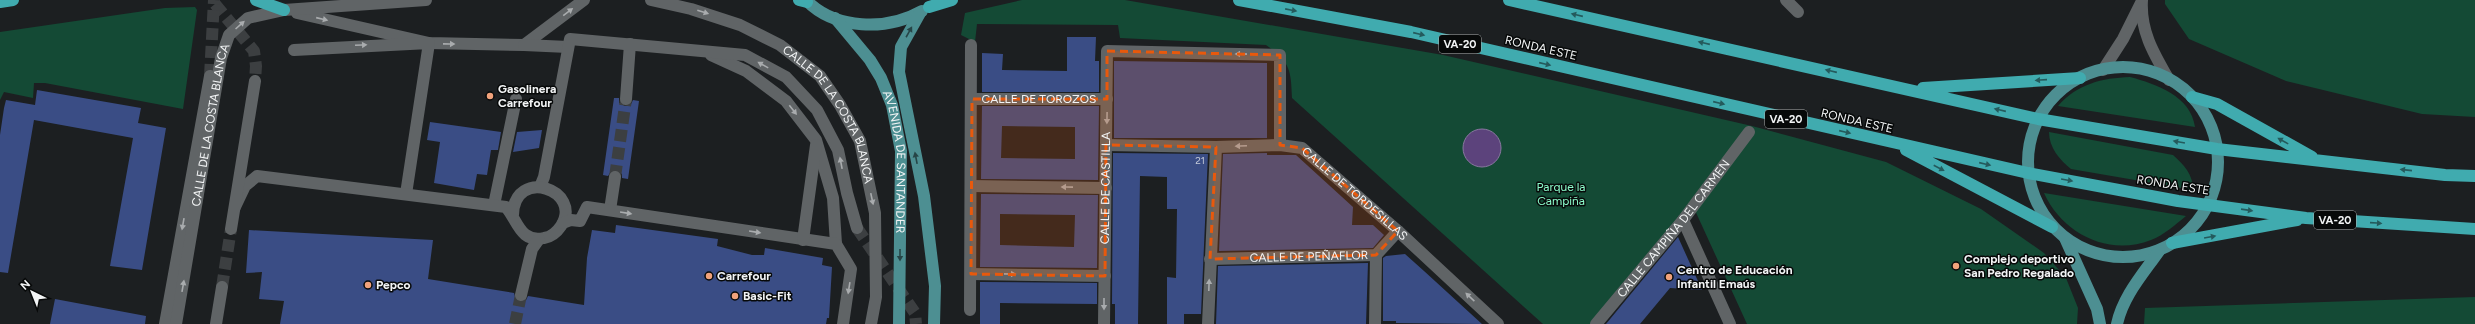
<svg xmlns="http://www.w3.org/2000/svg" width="2475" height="324" font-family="Figtree,sans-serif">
<rect width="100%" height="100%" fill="#1c1f21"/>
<path fill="#144a35" d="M1022,0h103l318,55 309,71 134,36 95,47 63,44 22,25 12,30 -1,16h-330l-54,-118 -97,118h-53l-251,-226c-1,-29 -2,-36 -26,-53l-146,-7 -2,-13 -141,-1 -2,18 -14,-7 4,-22z
M2165,0h310v117l-53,-3 -136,-33 -97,-42 -24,-35z
M195,7l2,3 -14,99 -138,-26h-11l-1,15 -29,-6 -4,8v-68l165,-24z
M2130,77c26,7 61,19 65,50l-137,-21c19,-22 44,-28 72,-29z
M2049,132l124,23c11,10 20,19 20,35l-122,-21c-11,-9 -22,-21 -22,-37z
M2044,193l142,23c-11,9 -22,19 -35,24 -43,17 -89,-7 -107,-47z
M2475,297v27h-331l1,-16z"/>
<path fill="#5c437c" stroke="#8978a0" d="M1463 148a19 19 0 1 1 38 0a19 19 0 1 1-38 0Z"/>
<path fill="#3a4d85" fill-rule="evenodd" d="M1067,37h29l-1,24h4v31h-117v-39l21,1 -1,16 65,1z
M1114,61l153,2v75h-153z
M37,90l104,18 -3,15 28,5 -24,142 -32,-4 23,-128 -99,-18 -26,153 -8,-1v-137l4,-27 2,-8 29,5z
M614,98h5v5l6,3h5l3,-6 6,1 -11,78 -6,-1v-4l-6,-4h-4l-4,6 -5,-1z
M982,106h117l-1,74 -117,-1zM1002,126l73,1v32l-74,-1z
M430,122l71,10 -3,18h-7l-4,25 -10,-1 -3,16 -40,-7 6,-41 -13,-2z
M542,130l-3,18 -26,4 4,-20z
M1113,153l95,1 -7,160h-17v10h-17v-47l9,1 1,-69h-10v-32l-27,-1 -2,148h-23v-20h-3z
M1267,153v2h29l57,52 -1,18h21l11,10 -11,13 -154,3 4,-97z
M981,194l117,1 -1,73 -117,-1zM1000,214l75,1 -1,32 -74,-2z
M616,225l102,14 -1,7 35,9h12l1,-7 58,10 -1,7 10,2 -3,51h-2l-1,6h-546l4,-23 -25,-2 3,-27 -16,1 3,-43 184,10 -5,39 86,14 2,7 4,2 6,-2 2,-4 56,9 3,-47 5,-28 23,3z
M1678,237l24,53 -32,-2 -30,36h-34z
M1405,254l19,17 58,53 -86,-1v-2h-13v-63l3,-2z
M1368,263l-2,61h-150l2,-58z
M980,282l117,1v21l-97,-1v21h-20z
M55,299l91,17 -1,8h-95z"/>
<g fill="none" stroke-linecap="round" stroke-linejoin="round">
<path stroke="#3c3f41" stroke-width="12" stroke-dasharray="12 6" stroke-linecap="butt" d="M215,4l39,47 2,15 -1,15
M615,177l11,-78
M857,228l58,85 1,11
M222,287l9,-58
M515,324l6,-29"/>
<path stroke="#3c3f41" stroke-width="12" stroke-dasharray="12 6" stroke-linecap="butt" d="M210,76l4,-76"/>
<g stroke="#606466" stroke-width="12">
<path id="s1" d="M651,0l40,9 49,16 40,20 40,31 20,29 20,36 15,72 1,84 -5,27"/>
<path d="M1786,0l12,12"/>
<path d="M2142,0c-2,31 12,54 27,80"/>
<path d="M297,13l132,30 95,2 60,-45"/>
<path d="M524,45l44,2"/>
<path d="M294,50l135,-7 -23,151"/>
<path d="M711,55l35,16 40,30 30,39 17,58 3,46"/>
<path d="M2103,70l20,-31 18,-36"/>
<path d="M626,99l4,-55"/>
<path id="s2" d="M972,99h135"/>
<path id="s3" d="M1106,145l110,2 64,-2 22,3 96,83 100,93"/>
<path d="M972,186l134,2"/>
<path d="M540,187l4,-10 26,-138 175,16 41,22 31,33 21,40 9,43 10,35"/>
<path d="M494,205l22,-106"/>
<path d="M235,207l10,-21 12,-10 249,31c12,14 14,36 38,31 7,-1 13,-6 17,-12 23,-36 -47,-60 -48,-11"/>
<path d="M610,210l5,-33"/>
<path d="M1683,220l47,104"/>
<path d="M563,223l8,-3 9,1 7,-14 249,37 15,25 -8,55"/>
<path d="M231,229l24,-148"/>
<path d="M803,240l13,-95"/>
<path id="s4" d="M1210,259l166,-4 22,-24"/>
<path d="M971,274l134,2"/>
<path d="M521,295l11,-46 7,-10"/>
<path d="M970,310l1,-265"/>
<path d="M165,324l45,-248"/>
<path id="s5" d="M176,324l45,-266 8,-23 19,-17 36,-8 142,-10"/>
<path d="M216,324l6,-37"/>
<path id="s6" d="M1104,324l3,-273 173,4v90"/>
<path d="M1208,324l8,-177"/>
<path d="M1375,324l1,-69"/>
<path id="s7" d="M1596,324l87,-104 66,-88"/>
</g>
<g stroke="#4d8f92" stroke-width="12">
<path d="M806,0c29,30 81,31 116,11"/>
<path d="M920,13l-19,34 -2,25 25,124 11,90 -1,38"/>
<path id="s8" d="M835,18l35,42 11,18 11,27 9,46 -2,173"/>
<circle cx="2123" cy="162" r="95"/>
<path d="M2065,238l32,71 3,15"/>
<path d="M2117,324c6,-28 26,-50 42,-73"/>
</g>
<path stroke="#40abaf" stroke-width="12" d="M256,0l28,10
M799,0l8,2
M1239,0l172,32 617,141 150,28 128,17 169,11
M1509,0l529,119 179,30 228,26 30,1
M0,2l13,-2
M929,7l23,-7
M1923,88l157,-10
M2192,97l25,7 95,53
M1906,150l146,77
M2172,243l125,-23"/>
</g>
<defs><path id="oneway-solid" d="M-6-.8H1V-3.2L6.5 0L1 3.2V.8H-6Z"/></defs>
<g fill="#245a5c">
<use href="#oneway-solid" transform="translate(1291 10) rotate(11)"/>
<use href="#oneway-solid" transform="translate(1577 15) rotate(-167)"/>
<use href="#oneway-solid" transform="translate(1419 34) rotate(13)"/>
<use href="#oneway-solid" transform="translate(1704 43) rotate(-167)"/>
<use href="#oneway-solid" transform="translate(1545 64) rotate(13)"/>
<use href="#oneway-solid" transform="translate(1831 71) rotate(-167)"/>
<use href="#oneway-solid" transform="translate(2041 80) rotate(176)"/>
<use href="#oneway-solid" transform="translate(1719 103) rotate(13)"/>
<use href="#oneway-solid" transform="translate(2000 110) rotate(-167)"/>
<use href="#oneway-solid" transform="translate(1845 132) rotate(13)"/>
<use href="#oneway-solid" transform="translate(2283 141) rotate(-151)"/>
<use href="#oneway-solid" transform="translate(2179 142) rotate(-170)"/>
<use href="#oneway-solid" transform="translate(1985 164) rotate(13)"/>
<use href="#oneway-solid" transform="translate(1939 168) rotate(28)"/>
<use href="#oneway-solid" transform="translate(2406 170) rotate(-174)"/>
<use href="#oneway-solid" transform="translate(2067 180) rotate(10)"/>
<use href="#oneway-solid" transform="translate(2247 210) rotate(8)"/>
<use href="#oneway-solid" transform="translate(2376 223) rotate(4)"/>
<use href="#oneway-solid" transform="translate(2210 237) rotate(-10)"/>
</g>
<g fill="#a9acae">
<use href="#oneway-solid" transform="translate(568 12) rotate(-37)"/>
<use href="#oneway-solid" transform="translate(703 12) rotate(18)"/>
<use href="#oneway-solid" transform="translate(322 19) rotate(13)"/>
<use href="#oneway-solid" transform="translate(240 25) rotate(-42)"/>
<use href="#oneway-solid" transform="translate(449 44) rotate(1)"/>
<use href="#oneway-solid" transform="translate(361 45) rotate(-3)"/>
<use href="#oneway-solid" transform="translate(1241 54) rotate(-179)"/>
<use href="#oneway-solid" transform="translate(763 65) rotate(-151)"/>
<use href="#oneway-solid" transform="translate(793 110) rotate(52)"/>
<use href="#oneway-solid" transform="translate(1107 118) rotate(91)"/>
<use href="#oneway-solid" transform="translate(1241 146) rotate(178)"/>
<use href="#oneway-solid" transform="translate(841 163) rotate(-101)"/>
<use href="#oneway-solid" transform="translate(1067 187) rotate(-179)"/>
<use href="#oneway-solid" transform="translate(872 199) rotate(78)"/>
<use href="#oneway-solid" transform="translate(626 213) rotate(9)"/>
<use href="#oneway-solid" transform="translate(183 224) rotate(100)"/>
<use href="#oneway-solid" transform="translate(755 232) rotate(9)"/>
<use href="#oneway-solid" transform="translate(1010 274) rotate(1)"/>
<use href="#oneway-solid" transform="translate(1209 285) rotate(-88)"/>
<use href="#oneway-solid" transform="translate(183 286) rotate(-80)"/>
<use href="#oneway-solid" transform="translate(849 288) rotate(99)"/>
<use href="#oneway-solid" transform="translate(1470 297) rotate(-137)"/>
<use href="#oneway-solid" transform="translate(1104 304) rotate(90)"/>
</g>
<g fill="#264547">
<use href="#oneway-solid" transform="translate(909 32) rotate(-61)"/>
<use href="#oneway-solid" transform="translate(916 158) rotate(-101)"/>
<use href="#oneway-solid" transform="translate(900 255) rotate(90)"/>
</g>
<path fill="#e8590c" fill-opacity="0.2" stroke="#e8590c" stroke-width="3" stroke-dasharray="8 5" stroke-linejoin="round" d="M1107,51l173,4v90l22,3 96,83 -22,24 -166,4 6,-112 -110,-2 -1,131 -134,-2 1,-175h135z"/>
<g fill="#f1a27b" stroke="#070909" stroke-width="1.5">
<circle cx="490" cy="96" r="4"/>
<circle cx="1956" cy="266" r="4"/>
<circle cx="709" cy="276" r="4"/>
<circle cx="1669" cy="277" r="4"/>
<circle cx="368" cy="285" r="4"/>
<circle cx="735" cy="296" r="4"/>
</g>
<g text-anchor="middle" stroke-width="3" stroke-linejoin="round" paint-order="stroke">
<g font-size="10" fill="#c4cad9">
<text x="1200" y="164">21</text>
</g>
<g fill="#070909" stroke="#acaeae" stroke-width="1">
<rect x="1439" y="35" width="42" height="18" rx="3"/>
<rect x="1765" y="110" width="42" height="18" rx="3"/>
<rect x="2314" y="211" width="42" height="18" rx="3"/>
</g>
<g font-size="11" font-weight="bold" fill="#f2f4f5">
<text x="1460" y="48">VA-20</text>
<text x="1786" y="123">VA-20</text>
<text x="2335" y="224">VA-20</text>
</g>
<g font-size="12" fill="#f2f4f5" stroke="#070909">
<text transform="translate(1541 48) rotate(13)" y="4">RONDA ESTE</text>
<text dy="4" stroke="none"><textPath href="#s2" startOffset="67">CALLE DE TOROZOS</textPath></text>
<text dy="4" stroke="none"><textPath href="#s1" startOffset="225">CALLE DE LA COSTA BLANCA</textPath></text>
<text transform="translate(1857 121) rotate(13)" y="4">RONDA ESTE</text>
<text dy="4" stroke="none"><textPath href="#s5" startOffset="202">CALLE DE LA COSTA BLANCA</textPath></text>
<text dy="4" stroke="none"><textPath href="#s8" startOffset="162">AVENIDA DE SANTANDER</textPath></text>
<text transform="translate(2173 185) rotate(9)" y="4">RONDA ESTE</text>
<text dy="4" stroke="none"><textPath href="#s6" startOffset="136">CALLE DE CASTILLA</textPath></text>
<text dy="4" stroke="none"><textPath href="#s3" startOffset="266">CALLE DE TORDESILLAS</textPath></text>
<text dy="4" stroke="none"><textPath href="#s7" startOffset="123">CALLE CAMPIÑA DEL CARMEN</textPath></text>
<text dy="4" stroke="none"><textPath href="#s4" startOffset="99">CALLE DE PEÑAFLOR</textPath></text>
</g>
<g font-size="12" font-weight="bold" fill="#f2f4f5" stroke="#070909" text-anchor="start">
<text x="498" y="93">Gasolinera<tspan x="498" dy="14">Carrefour</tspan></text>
<text x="1964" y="263">Complejo deportivo<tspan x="1964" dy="14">San Pedro Regalado</tspan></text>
<text x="1677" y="274">Centro de Educación<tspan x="1677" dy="14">Infantil Emaús</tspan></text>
<text x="717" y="280">Carrefour</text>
<text x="376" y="289">Pepco</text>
<text x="743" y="300">Basic-Fit</text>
</g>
<g font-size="12" fill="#8cfccb" stroke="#070909">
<text x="1561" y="191">Parque la<tspan x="1561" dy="14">Campiña</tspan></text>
</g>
</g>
<g transform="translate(32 292) rotate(317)" stroke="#070909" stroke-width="3" paint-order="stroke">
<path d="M0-3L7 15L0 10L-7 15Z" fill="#f2f4f5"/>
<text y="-6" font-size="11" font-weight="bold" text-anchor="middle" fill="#f2f4f5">N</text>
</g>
</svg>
